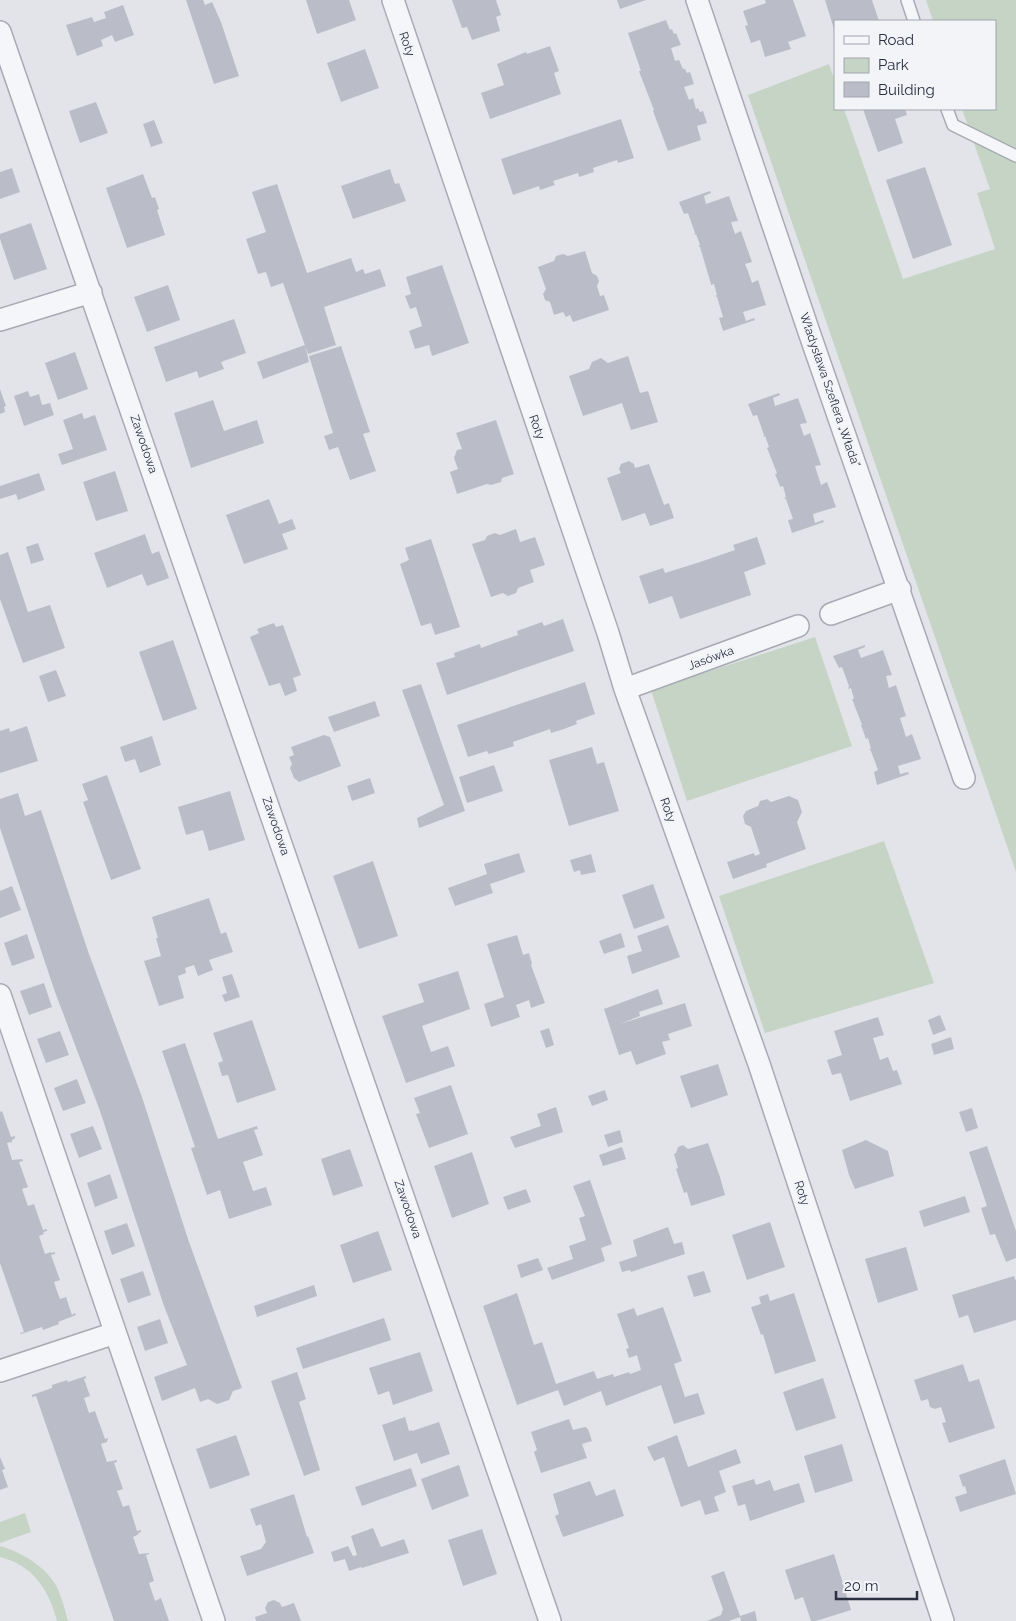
<svg xmlns="http://www.w3.org/2000/svg" width="1016" height="1621" font-family="Raleway,sans-serif">
<rect width="100%" height="100%" fill="#e3e4ea"/>
<path fill="#c5d4c4" d="M926,0h90v872l-268,-777 81,-31 6,17v28h9l59,170 92,-30 -18,-56 13,-4 -28,-80h33v-88h-62z
M815,637l37,109 -165,55 -36,-111z
M884,841l50,142 -169,50 -46,-137z
M25,1513l6,19 -31,11v-21z
M0,1546c22,6 46,21 57,41 5,11 8,23 11,34h-11c-8,-31 -24,-56 -57,-64z"/>
<path fill="#babdc7" d="M186,0h17l2,5 7,-3 9,20 18,54 -25,8z
M306,0h43l7,20 -39,14z
M452,0h44l5,15 -5,2 4,14 -28,9 -5,-13 -5,1z
M617,0h29l-26,9z
M765,0h28l13,36 -18,6 3,7 -26,8 -5,-17 -9,3 -6,-17 3,-1 -5,-14 23,-8z
M825,0h47l7,21h-44l-1,8z
M123,5l11,30 -19,7 -3,-7 -11,5 2,6 -26,10 -11,-31 26,-8 2,5 12,-4 -2,-6z
M666,20l4,10 2,-1 2,5 2,-1 5,12 -10,3 4,13 4,-1 4,9h2l2,4 3,-1 4,12 -10,3 5,13 4,-2 3,11 2,-1 2,4 3,-1 4,12 -10,3 4,14 -33,11 -15,-40 1,-1 -14,-36 -1,-3h2l-13,-38z
M550,46l9,25 -5,2 7,21 -71,25 -9,-26 23,-8 -7,-21 29,-12 1,2z
M365,49l14,39 -38,14 -14,-39z
M96,102l12,31 -28,10 -11,-32z
M863,109h42l2,6 -12,4 8,24 -25,9z
M621,119l13,39 -16,5 -1,-3 -24,8 1,4 -15,5 -1,-4 -25,8 2,4 -15,5 -1,-4 -26,9 -12,-36z
M154,120l9,23 -12,4 -8,-23z
M925,167l27,78 -39,14 -27,-79z
M12,168l8,24 -20,7v-27z
M390,169l5,15 4,-1 7,18 -53,18 -12,-33z
M143,174l9,24 3,-1 4,12 -2,1 8,25 -38,13 -21,-60z
M277,184l30,89 44,-15 5,14 7,-3 2,5 15,-5 6,17 -62,21 12,38 -28,9 -25,-71 -12,4 -5,-15 -8,2 -12,-35 20,-7 -14,-40z
M710,191l1,2 -7,3 2,8 23,-8 9,25 -7,1 4,12 6,-3 11,31 -7,2 3,7 4,12 6,-3 8,25 -23,7 3,9 8,-3 1,2 -32,11 -4,-13 4,-1 -6,-20 -2,-1 2,-1 -3,-11 -3,1v-1l-11,-37 -2,-1 2,-1 -4,-11 -2,1 1,-2 -7,-20 -4,1 -5,-12z
M31,223l16,46 -33,11 -14,-41v-5z
M585,251l7,22 5,3 2,5 -2,5 3,10 4,-1 5,15 -36,12 -3,-7 -4,2 -3,-5 -9,3 -4,-13 -5,-2 -2,-6 3,-5 -8,-22 16,-6 2,-5 7,-2 5,2z
M442,265l27,78 -37,13 -3,-11 -14,4 -6,-18 13,-5 -6,-19 -6,2 -5,-13 6,-2 -5,-17z
M168,285l12,35 -33,12 -13,-35z
M234,319l12,34 -25,9 3,7 -25,9 -2,-7 -31,11 -12,-35z
M305,345l4,17 -46,17 -6,-17z
M341,346l29,86 -7,2 13,37 -26,9 -12,-33 -9,3 -5,-14 9,-3 -24,-77z
M75,352l13,37 -30,11 -13,-37z
M628,356l12,37 8,-2 10,31 -27,8 -9,-27 -39,13 -14,-40 20,-7 3,-7 9,-4 7,5z
M0,389l6,17 -2,1 1,5 -5,2z
M28,391l2,6 9,-3 3,11 8,-2 4,12 -30,11 -10,-30z
M779,393l1,2 -7,3 2,8 23,-8 9,25 -7,1 4,12 6,-3 11,32 -6,1 6,19 6,-3 9,25 -23,7 2,9 8,-3 1,2 -32,11 -4,-13 5,-1 -7,-20 -2,-1 2,-1 -3,-11 -3,1v-1l-5,-12 2,-1 -10,-25 2,-1 -4,-11 -2,1 1,-2 -7,-20 -4,1 -5,-12z
M213,400l11,31 33,-11 7,23 -73,25 -17,-55z
M82,413l2,6 11,-4 12,35 -45,15 -4,-11 15,-5 -10,-29z
M496,420l18,54 -12,4 -1,4 -10,3 -4,-1 -30,10 -7,-22 8,-3 -4,-11 3,-8 5,-1 -6,-16z
M629,461l5,3 1,4 14,-4 15,41 5,-2 5,15 -24,8 -5,-13 -23,8 -15,-43 14,-5 -2,-4 2,-5z
M115,471l13,40 -32,10 -13,-39z
M39,473l6,17 -27,10 -2,-6 -16,5v-13z
M269,499l10,25 13,-5 4,10 -14,5 6,15 -44,15 -18,-49z
M516,529l4,13 15,-5 10,28 -15,5 4,12 -16,6 -2,5 -8,3 -5,-3 -12,4 -19,-53 13,-4 2,-4 8,-3 5,2z
M145,534l7,20 7,-3 10,27 -22,8 -5,-12 -35,14 -13,-35z
M757,537l9,27 -22,8 7,23 -71,24 -8,-23 -23,8 -10,-28 24,-8 2,5 35,-11 35,-12 -2,-5z
M431,539l29,88 -25,8 -4,-12 -10,3 -21,-62 9,-4 -4,-12z
M38,543l6,17 -13,4 -5,-17z
M8,552l20,60 22,-7 15,43 -42,15 -23,-64v-44z
M563,619l11,32 -127,44 -11,-32 19,-6 -1,-4 26,-9 1,4 19,-7 18,-6 -1,-4 25,-9 2,4z
M274,623l2,4 7,-2 18,50 -8,3 4,13 -12,5 -5,-13 -11,3 -19,-49 9,-4 -2,-4z
M173,640l24,69 -34,12 -24,-69z
M865,645v2l-7,3 3,8 22,-8 9,25 -6,1 3,12 7,-3 10,31 -6,2 6,19 6,-3 9,25 -23,7 2,8 8,-2 1,2 -32,11 -3,-13 4,-2 -7,-19 -2,-2h2l-3,-11 -2,1 -5,-14h1l-10,-26h2l-3,-11 -3,1 1,-3 -7,-19 -3,1 -6,-12z
M56,670l10,26 -18,6 -9,-26z
M585,682l10,32 -19,7 1,3 -13,5 -13,4 -1,-4 -37,13 1,4 -25,8 -2,-3 -19,6 -11,-32z
M421,684l44,127 -46,17 -2,-10 27,-13 -42,-115z
M375,701l5,15 -46,16 -6,-15z
M27,726l11,35 -38,12v-42l9,-3 1,4z
M324,735l6,2 11,29 -42,16 -5,-4 -4,-10 2,-4 -3,-7 5,-2 -3,-8z
M152,736l9,29 -21,8 -5,-14 -10,3 -5,-15z
M592,747l5,17 7,-2 15,49 -50,15 -20,-66z
M494,765l9,26 -36,12 -8,-26z
M107,775l34,94 -30,11 -28,-78 5,-2 -6,-16z
M370,778l5,15 -23,8 -5,-15z
M230,791l15,49 -36,11 -6,-21 -17,5 -8,-28z
M18,793l7,23 16,-6 48,144 53,143 47,145 53,146 -9,3 -4,9 -12,4 -9,-5 -8,3 -5,-14 -33,13 -8,-24 33,-12 -23,-59 -64,-195 -45,-119 -55,-164v-29z
M789,796l9,4 4,12 -5,10 9,27 -40,15 1,3 -34,12 -6,-17 27,-9 1,3 5,-2 -9,-27 -6,-3 -2,-8 3,-5 12,-5 2,-5 7,-2 4,3z
M519,853l6,19 -35,12 3,9 -38,13 -7,-18 39,-14 -3,-10z
M591,854l5,18 -15,3 -1,-5 -6,2 -4,-12z
M373,861l25,75 -39,13 -26,-73z
M653,884l12,34 -31,11 -12,-34z
M12,886l9,24 -21,8v-27z
M209,898l12,36 5,-2 7,20 -24,8 4,10 -15,6 -4,-11 -9,3 1,5 -8,3 6,22 -25,8 -15,-45 17,-5 -5,-18h2l-6,-21z
M668,925l12,32 -48,17 -5,-18 15,-5 -5,-15z
M621,933l4,14 -21,7 -5,-13z
M27,934l8,24 -23,8 -8,-23z
M517,935l6,20 6,-2 3,11 -1,1 14,38 -14,5 -2,-8 -13,5 4,12 -29,10 -7,-23 20,-7 -17,-53z
M458,971l12,38 -48,17 9,26 17,-6 7,20 -49,17 -24,-67 42,-14 -6,-18z
M232,974l8,23 -15,5 -3,-7 5,-2 -5,-16z
M44,983l8,24 -23,8 -9,-24z
M658,989l5,15 -24,8 1,4 -20,8 65,-21 7,23 -24,8 2,6 -8,2 4,12 -30,11 -5,-14 -12,4 -15,-46z
M940,1015l6,15 -13,5 -5,-15z
M878,1017l6,18 -11,3 7,22 8,-3 5,14 4,-1 5,14 -52,17 -9,-28 -9,2 -5,-15 15,-5 -8,-24z
M252,1020l24,70 -39,13 -9,-28 -6,1 -4,-13 5,-2 -10,-28z
M549,1028l5,17 -8,3 -6,-17z
M60,1031l9,24 -23,8 -9,-24z
M951,1037l3,12 -20,6 -3,-11z
M185,1043l33,96 39,-13 1,3 -4,1 9,25 -20,7 10,29 13,-4 6,18 -43,14 -9,-29 -13,5 -16,-47 4,-1 -33,-96z
M718,1064l10,31 -37,13 -11,-32z
M77,1079l9,24 -23,8 -9,-23z
M451,1085l17,49 -39,14 -13,-34 4,-1 -6,-15z
M605,1090l3,10 -16,6 -4,-10z
M556,1107l7,25 -48,16 -5,-11 31,-11 -4,-12z
M972,1108l6,20 -12,4 -7,-20z
M2,1111l9,26 4,-1v2l-3,2v2l-5,1 5,17 10,-1 1,2 -4,1 9,25 -6,2 6,17 6,-2 9,26 4,-1v2l-4,1 1,2 -5,2 6,18 6,-2v1l4,-1v2l-4,1 9,25 -6,2 3,9 3,8 6,-2 6,18 3,-2 1,2 -18,7 1,2 -16,6 -1,-3 -21,7 -1,-1 4,-1 -24,-69v-151z
M93,1126l9,23 -23,9 -9,-24z
M620,1130l3,12 -15,5 -4,-12z
M866,1140l22,11 6,25 -39,13 -6,-14 -7,-25z
M708,1143l12,34 5,18 -34,11 -4,-14 -3,1 -8,-24 2,-1 -4,-14 2,-1 2,-6 5,-2 5,4z
M987,1146l29,85v27l-10,4 -11,-28 -5,1 -9,-27 6,-2 -18,-54z
M622,1147l4,12 -23,7 -4,-11z
M350,1149l13,37 -30,10 -12,-37z
M472,1152l17,52 -37,14 -18,-52z
M110,1174l8,24 -23,9 -8,-24z
M590,1180l22,64 -11,4 4,13 -53,19 -5,-12 26,-9 -4,-13 17,-6 -7,-22 6,-2 -12,-30z
M526,1189l5,13 -23,8 -5,-13z
M965,1196l5,16 -46,15 -5,-16z
M770,1222l15,45 -38,13 -15,-45z
M127,1223l8,23 -23,9 -8,-24z
M668,1227l6,17 8,-2 3,12 -54,18 -1,-2 -8,2 -3,-10 18,-6 -4,-16z
M378,1231l14,39 -39,13 -13,-38z
M906,1247l12,43 -40,13 -13,-44z
M538,1258l5,12 -22,8 -4,-13z
M143,1271l8,24 -23,8 -8,-24z
M704,1271l7,21 -17,5 -7,-21z
M1014,1276l2,5v39l-42,13 -6,-18 -9,3 -7,-23z
M314,1285l3,11 -60,21 -3,-11z
M517,1293l17,52 8,-3 14,42 38,-13 3,8 16,-5 1,3 15,-5 1,2 11,-4 -4,-15 -8,3 -3,-9 3,-1 -12,-34 17,-6 3,8 26,-9 19,54 -8,3 11,33 13,-4 7,21 -31,10 -13,-39 -55,21 -5,-15 -37,15 -6,-16 -41,15 -34,-99z
M794,1293l22,68 -41,13 -12,-40 -2,1 -10,-28 10,-3 -2,-7 9,-3 2,7z
M384,1318l7,22 -88,29 -7,-21z
M160,1319l8,24 -23,8 -8,-24z
M420,1352l13,39 -40,14 -4,-14 -11,4 -9,-27z
M963,1364l6,18 10,-3 16,49 -46,15 -7,-20 4,-1 -5,-15 -6,2 -5,-2 -2,-8 -7,2 -7,-21z
M297,1372l9,27 -7,3 21,68 -16,6 -33,-95z
M86,1376v2l-2,1 6,17 -6,2 5,15 6,-2 10,28 3,-1 -1,4 -6,2 6,18 10,-2v2l-3,1 9,26 -6,2 6,16 6,-2 8,26 4,-1v2l-3,1 1,1 -6,3 6,17 10,-1v1l-3,1 8,26 -5,2 6,18 6,-3 8,23h-55l-78,-225 -4,1v-2l20,-7v-3l15,-5 1,2z
M823,1378l13,40 -40,13 -13,-39z
M405,1417l4,14 3,-1v1l27,-9 11,32 -29,10 -4,-11 -23,8 -12,-36z
M569,1419l4,11 12,-3 3,2 4,12 -10,3 5,14 -46,15 -7,-21 3,-2 -6,-18z
M236,1435l14,40 -40,14 -14,-40z
M677,1435l11,32 48,-18 5,14 -22,8 7,21 -12,5 5,14 -14,4 -5,-15 -19,7 -17,-50 -10,4 -7,-14z
M842,1444l11,37 -38,12 -11,-37z
M0,1457l5,12 -3,1 6,17 -8,3z
M1005,1459l11,35 -56,18 -5,-15 12,-4 -2,-7 -2,1 -4,-12z
M459,1465l10,31 -37,14 -11,-31z
M411,1468l6,18 -55,20 -7,-19z
M754,1479l2,6 14,-5 4,11 25,-8 6,19 -55,19 -5,-17 -7,2 -6,-20z
M590,1481l6,15 19,-7 9,27 -61,21 -8,-21 4,-2 -6,-20z
M294,1494l13,43 1,-1 6,17 -67,23 -7,-20 21,-7 5,-7 -5,-18 -5,2 -6,-17z
M373,1528l8,19 23,-8 5,14 -47,15 -1,-1 -12,4 -4,-12 -11,3 -3,-10 17,-6 5,10 4,-1 -6,-19z
M482,1529l15,45 -34,12 -15,-46z
M834,1554l17,56 -35,11h-5l-8,-24 -8,3 -10,-30z
M724,1571l16,45 15,-5 2,10h-16l-1,-4 -11,4h-22l14,-6 2,-6 -12,-33z
M274,1600l6,3 2,4 12,-4 7,18h-45l-1,-4 12,-4 -2,-5 3,-6z"/>
<g fill="none" stroke-linecap="round" stroke-linejoin="round">
<g stroke="#a8aab4" stroke-width="14">
<path id="lane" d="M907,0l7,21
M947,109l6,16 63,31"/>
</g>
<g stroke="#a8aab4" stroke-width="24">
<path id="street" d="M393,0l215,633 17,56 134,375 184,557
M697,0l112,332 155,446
M0,32l550,1589
M0,320l91,-28
M831,614l69,-25
M625,689l173,-63
M0,995l214,626
M0,1371l115,-38"/>
</g>
<use href="#lane" stroke="#f5f6f9" stroke-width="11"/>
<use href="#street" stroke="#f5f6f9" stroke-width="21"/>
</g>
<g text-anchor="middle" stroke-width="5" stroke-linejoin="round" paint-order="stroke">
<g font-size="12" fill="#2b2f42" stroke="#f2f4f8">
<text transform="translate(407 44) rotate(71)" y="4">Roty</text>
<text transform="translate(830 390) rotate(71)" y="4">Władysława Szeflera „Włada”</text>
<text transform="translate(537 427) rotate(71)" y="4">Roty</text>
<text transform="translate(144 444) rotate(71)" y="4">Zawodowa</text>
<text transform="translate(711 658) rotate(-20)" y="4">Jasówka</text>
<text transform="translate(668 810) rotate(70)" y="4">Roty</text>
<text transform="translate(276 826) rotate(71)" y="4">Zawodowa</text>
<text transform="translate(802 1193) rotate(72)" y="4">Roty</text>
<text transform="translate(408 1209) rotate(71)" y="4">Zawodowa</text>
</g>
</g>
<rect x="834" y="20" width="162" height="90" fill="#f2f4f8" stroke="#a2a5af"/>
<rect x="844" y="36" width="25" height="8" fill="#f5f6f9" stroke="#a2a5af"/>
<text x="878" y="45" font-size="15" fill="#2b2f42">Road</text>
<rect x="844" y="58" width="25" height="15" fill="#c5d4c4" stroke="#a2a5af"/>
<text x="878" y="70" font-size="15" fill="#2b2f42">Park</text>
<rect x="844" y="82" width="25" height="15" fill="#babdc7" stroke="#a2a5af"/>
<text x="878" y="95" font-size="15" fill="#2b2f42">Building</text>
<path d="M836 1591v8h81v-8" fill="none" stroke="#2b2f42" stroke-width="2.5"/>
<text x="844" y="1591" font-size="15" fill="#2b2f42" stroke="#f2f4f8" stroke-width="4" paint-order="stroke">20 m</text>
</svg>
